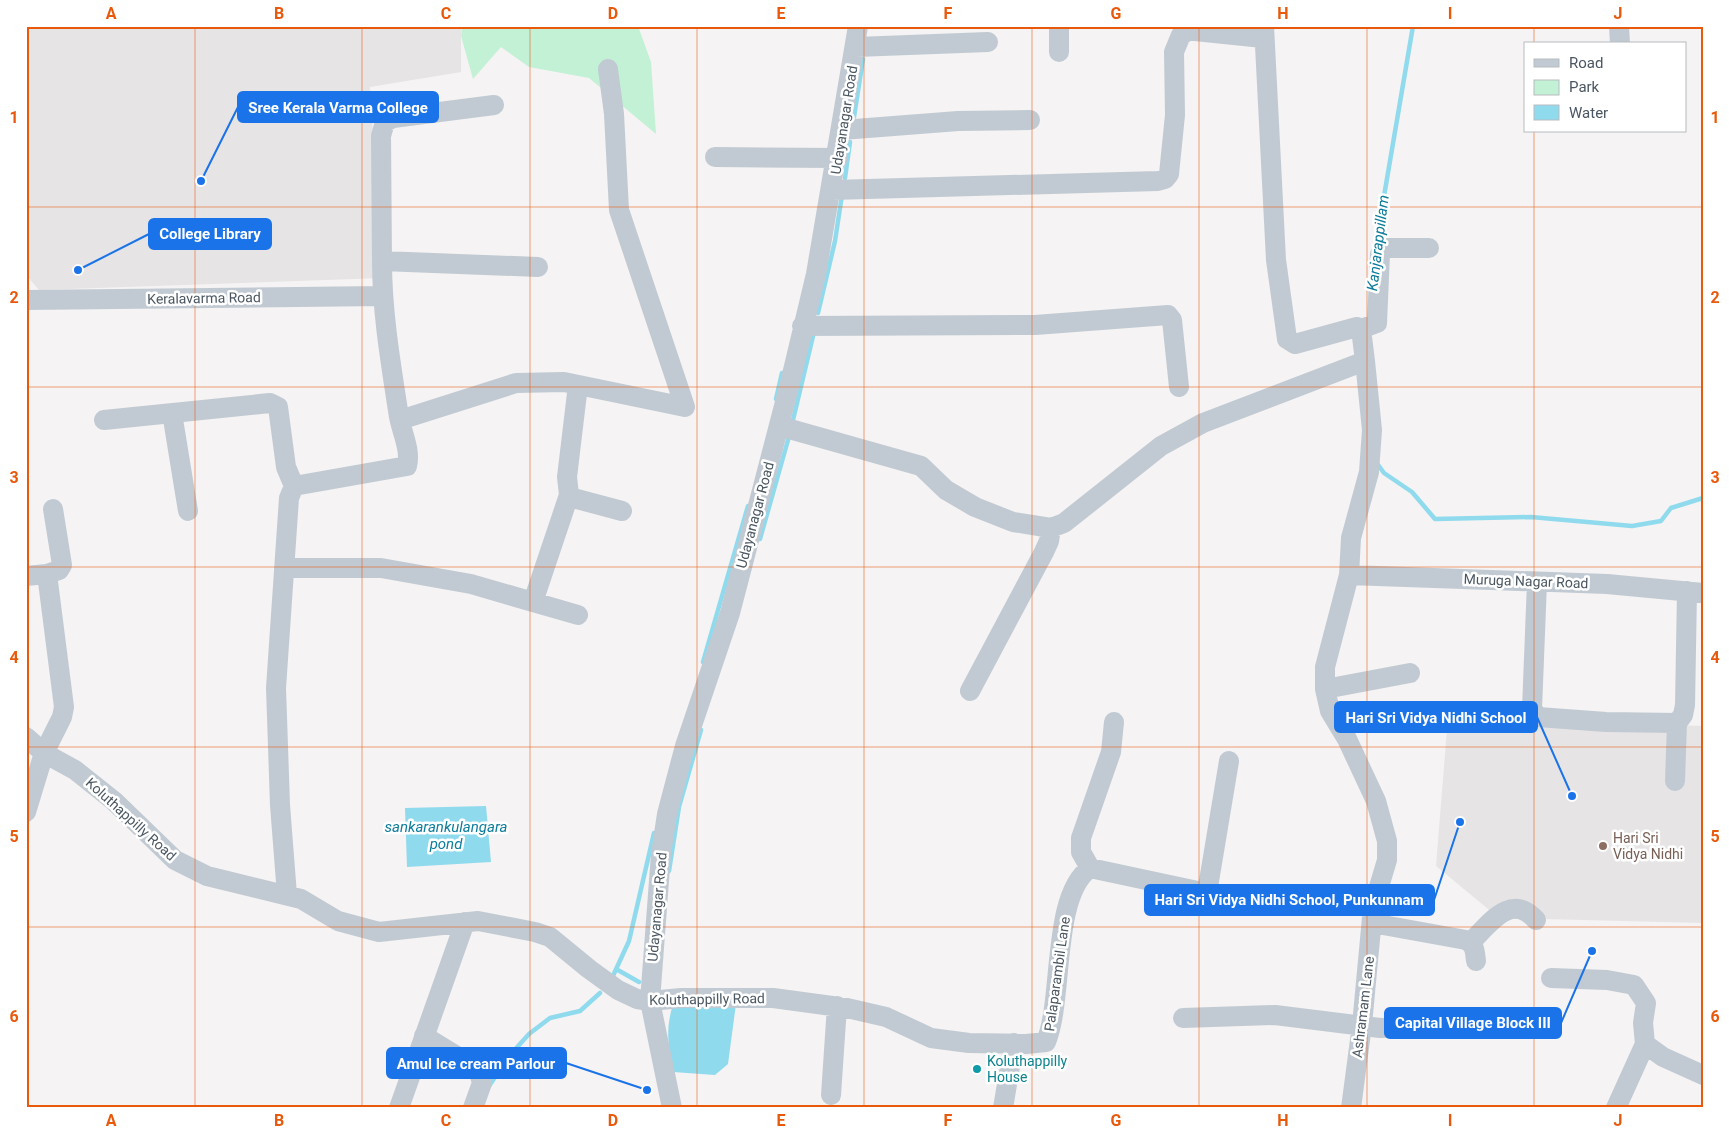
<svg xmlns="http://www.w3.org/2000/svg" width="1729" height="1134" font-family="Roboto,sans-serif">
<rect width="100%" height="100%" fill="#f5f3f3"/>
<path fill="#e6e4e5" d="M26,26h435v46l-91,15 12,191 -343,12 -13,-15z
M1448,717l255,9v197l-204,-5 -63,-52z"/>
<path fill="#c3f1d5" d="M462,26h176l13,36 5,72 -67,-56 -60,-11 -28,-20 -28,32 -12,-43z"/>
<path fill="#90daee" d="M486,806l5,56 -84,5 -2,-59z
M674,1001l62,3 -8,60 -13,11 -42,-3c-5,-28 -8,-43 1,-71z"/>
<g fill="none" stroke-linecap="round" stroke-linejoin="round">
<path stroke="#90daee" stroke-width="4.5" d="M854,117l9,-58
M845,178l5,-36
M1375,249l38,-223
M818,313l17,-72 7,-46
M776,399l6,-26
M792,424l22,-92
M1376,462l8,11 28,19 23,27 96,-2 101,9 29,-5 10,-13 32,-10
M760,539l30,-106
M703,662l45,-156
M669,871l10,-64 22,-77
M616,969l23,13
M612,978l17,-37 25,-108
M489,1086l21,-31 19,-21 21,-16 30,-7 20,-18"/>
<path stroke="#c1cad2" stroke-width="20" d="M1059,26v26
M1619,26l1,18
M856,47l132,-5
M842,130l116,-9 72,-1
M715,157l123,1
M832,190l326,-9 7,-2 4,-5 6,-59 -1,-63 7,-17 7,-4h7l68,7
M382,261l-1,-125 4,-14 8,-4 101,-13
M26,300l356,-4
M802,326l233,-1 133,-10 4,5 7,67
M1361,329l16,-6 3,-69 6,-6h43
M578,385l-11,92 2,18 4,3 49,13
M172,413l16,98
M104,420l166,-17 8,4 8,60 8,19
M400,420l116,-37 48,-1 121,25 -66,-197 -5,-96 -6,-45
M779,426l142,40 25,24 29,17 38,15 38,6 13,-5 97,-77 42,-23 162,-62 -4,-32 -4,-2 -62,17 -8,-5 -11,-79 -12,-234
M284,568h97l90,16 107,31
M47,574l12,-4 3,-5 -9,-56
M1349,575l258,9 96,9
M26,576l21,-2 17,133 -2,10 -18,36 -18,59
M1537,582l-5,127 6,8 68,5 71,1 6,-8 2,-10 2,-114
M533,602l36,-107
M1325,689l85,-16
M970,691l74,-139 5,-11 2,-13
M26,737l18,16 31,17 39,31 61,59 32,16 94,23 37,22 41,11 99,-11 57,11 15,5 39,32 29,21 19,9 13,2 31,-3h92l74,10 39,9 45,21 38,5 57,1 20,-2c18,-44 5,-146 44,-174l117,25 166,14
M1675,781l2,-58
M1090,868l-9,-16v-14l30,-86 3,-30
M1207,893l22,-132
M287,895l-7,-90 -4,-117 13,-190 5,-12 113,-20c4,-16 -5,-33 -8,-49 -8,-52 -17,-104 -17,-156l156,6
M1372,923l94,17c9,4 9,12 10,21
M1471,942c19,-19 40,-50 65,-22
M1551,978l56,2 27,5 12,18 -3,20 2,21 18,13 40,18
M1183,1018l92,-3 105,13 104,-3
M424,1036l54,33 4,14 -9,25
M831,1095l6,-89
M399,1108l66,-186
M672,1108l-22,-107 11,-147 6,-40 18,-68 45,-133 60,-230 26,-109 42,-248
M1003,1108l11,-65
M1351,1108l11,-83 11,-118 14,-47v-19l-11,-40 -29,-62 -17,-28 -5,-22v-22l24,-92 2,-37 18,-66 3,-42 -7,-69
M1616,1108l29,-64"/>
</g>
<path fill="none" stroke="#e8590c" stroke-width="1" stroke-opacity="0.55" d="M195,26v1082M362,26v1082M530,26v1082M697,26v1082M864,26v1082M1032,26v1082M1199,26v1082M1367,26v1082M1534,26v18M1534,131v977M26,207h1677M26,387h1677M26,567h1677M26,747h1677M26,927h1677"/>
<circle fill="#8d6e63" stroke="#fff" stroke-width="2" cx="1603" cy="846" r="5"/>
<circle fill="#0f9aa8" stroke="#fff" stroke-width="2" cx="977" cy="1069" r="5"/>
<g text-anchor="middle" stroke-width="5" stroke-linejoin="round" paint-order="stroke">
<g font-size="14" fill="#4a5661" stroke="#fff">
<text transform="translate(844 120) rotate(-81)" y="5">Udayanagar Road</text>
<text transform="translate(204 298) rotate(-1)" y="5">Keralavarma Road</text>
<text transform="translate(755 515) rotate(-75)" y="5">Udayanagar Road</text>
<text transform="translate(1526 581) rotate(2)" y="5">Muruga Nagar Road</text>
<text transform="translate(131 819) rotate(42)" y="5">Koluthappilly Road</text>
<text transform="translate(657 907) rotate(-85)" y="5">Udayanagar Road</text>
<text transform="translate(1057 974) rotate(-82)" y="5">Palaparambil Lane</text>
<text transform="translate(707 999) rotate(-1)" y="5">Koluthappilly Road</text>
<text transform="translate(1363 1007) rotate(-83)" y="5">Ashramam Lane</text>
</g>
<g font-size="14" fill="#785e54" stroke="#fff" text-anchor="start">
<text x="1613" y="843">Hari Sri<tspan x="1613" dy="16">Vidya Nidhi</tspan></text>
</g>
<g font-size="14" fill="#0d838f" stroke="#fff" text-anchor="start">
<text x="987" y="1066">Koluthappilly<tspan x="987" dy="16">House</tspan></text>
</g>
<g font-size="15" font-style="italic" fill="#0c7c9b" stroke="#fff">
<text transform="translate(1378 243) rotate(-83)" y="5">Kanjarappillam</text>
<text x="446" y="832">sankarankulangara<tspan x="446" dy="17">pond</tspan></text>
</g>
</g>
<path fill="none" stroke="#1a73e8" stroke-width="2" d="M201 181L238 107M78 270L149 234M1572 796L1537 717M1460 822L1434 900M1592 951L1561 1023M647 1090L566 1063"/>
<g fill="#1a73e8" stroke="#fff" stroke-width="2">
<circle cx="201" cy="181" r="5"/>
<circle cx="78" cy="270" r="5"/>
<circle cx="1572" cy="796" r="5"/>
<circle cx="1460" cy="822" r="5"/>
<circle cx="1592" cy="951" r="5"/>
<circle cx="647" cy="1090" r="5"/>
</g>
<g fill="#1a73e8" stroke="#1a73e8" stroke-width="2">
<rect x="238" y="92" width="200" height="30" rx="5"/>
<rect x="149" y="219" width="122" height="30" rx="5"/>
<rect x="1335" y="702" width="202" height="30" rx="5"/>
<rect x="1145" y="885" width="289" height="30" rx="5"/>
<rect x="1385" y="1008" width="176" height="30" rx="5"/>
<rect x="387" y="1048" width="179" height="30" rx="5"/>
</g>
<g font-size="15" text-anchor="middle" font-weight="bold" fill="#fff">
<text x="338" y="113">Sree Kerala Varma College</text>
<text x="210" y="239">College Library</text>
<text x="1436" y="723">Hari Sri Vidya Nidhi School</text>
<text x="1289" y="905">Hari Sri Vidya Nidhi School, Punkunnam</text>
<text x="1473" y="1028">Capital Village Block III</text>
<text x="476" y="1069">Amul Ice cream Parlour</text>
</g>
<rect width="1729" height="1134" fill="none" stroke="#ffffff" stroke-width="55"/>
<rect x="1524" y="42" width="162" height="90" fill="#ffffff" stroke="#b7bbc0"/>
<rect x="1534" y="59" width="25" height="8" fill="#c1cad2" stroke="#b7bbc0"/>
<text x="1569" y="68" font-size="15" fill="#4a5661">Road</text>
<rect x="1534" y="80" width="25" height="15" fill="#c3f1d5" stroke="#b7bbc0"/>
<text x="1569" y="92" font-size="15" fill="#4a5661">Park</text>
<rect x="1534" y="105" width="25" height="15" fill="#90daee" stroke="#b7bbc0"/>
<text x="1569" y="118" font-size="15" fill="#4a5661">Water</text>
<rect x="28" y="28" width="1674" height="1078" fill="none" stroke="#e8590c" stroke-width="2"/>
<g font-size="16" text-anchor="middle" font-weight="bold" fill="#e8590c">
<text x="111" y="19">A</text>
<text x="279" y="19">B</text>
<text x="446" y="19">C</text>
<text x="613" y="19">D</text>
<text x="781" y="19">E</text>
<text x="948" y="19">F</text>
<text x="1116" y="19">G</text>
<text x="1283" y="19">H</text>
<text x="1450" y="19">I</text>
<text x="1618" y="19">J</text>
<text x="14" y="123">1</text>
<text x="1715" y="123">1</text>
<text x="14" y="303">2</text>
<text x="1715" y="303">2</text>
<text x="14" y="483">3</text>
<text x="1715" y="483">3</text>
<text x="14" y="663">4</text>
<text x="1715" y="663">4</text>
<text x="14" y="842">5</text>
<text x="1715" y="842">5</text>
<text x="14" y="1022">6</text>
<text x="1715" y="1022">6</text>
<text x="111" y="1126">A</text>
<text x="279" y="1126">B</text>
<text x="446" y="1126">C</text>
<text x="613" y="1126">D</text>
<text x="781" y="1126">E</text>
<text x="948" y="1126">F</text>
<text x="1116" y="1126">G</text>
<text x="1283" y="1126">H</text>
<text x="1450" y="1126">I</text>
<text x="1618" y="1126">J</text>
</g>
</svg>
